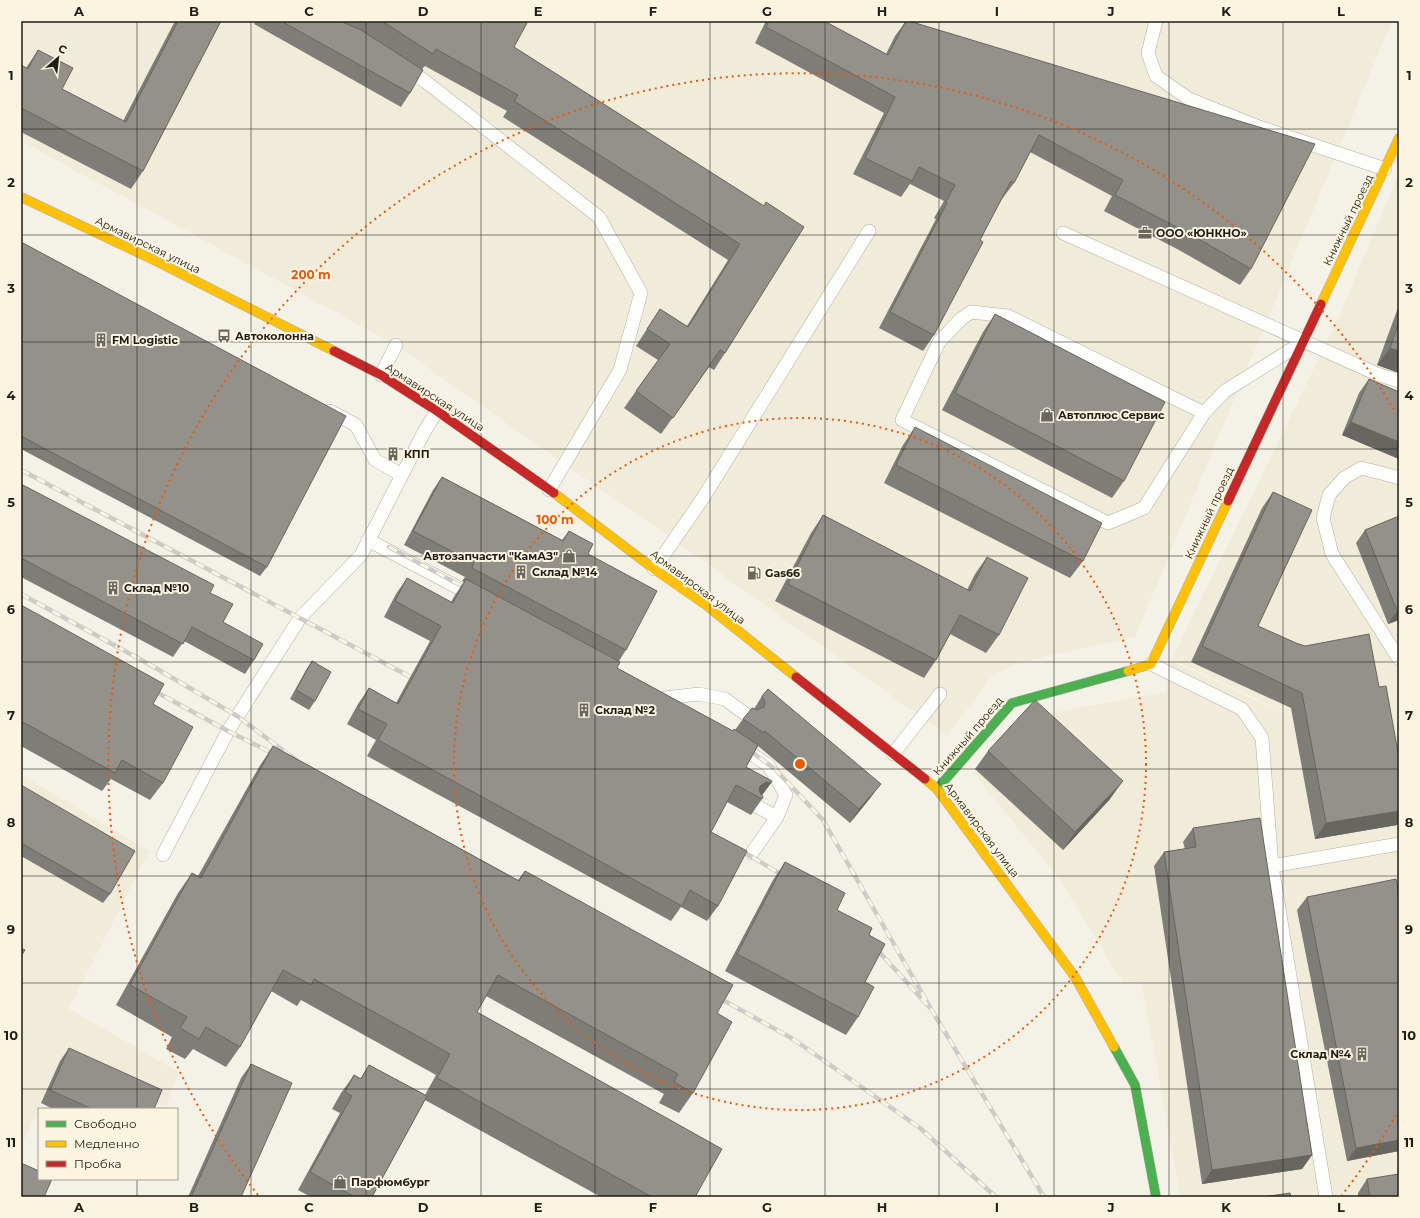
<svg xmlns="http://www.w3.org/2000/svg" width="1420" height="1218" font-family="Montserrat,sans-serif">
<rect width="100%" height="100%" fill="#f4f1e7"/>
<path fill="#f1ecd9" d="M21,21h1371l-257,616 -85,18 -37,10 -23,13 -42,58 -322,-230 -62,-42 -168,-119 -375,-204z
M1399,173v524l-1,-2 -109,19 -117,-55 166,-340z
M1171,661l118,54 109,-19 1,7v494h-219l-19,-109 -20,-106 -18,1 -65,-106 -85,-104 2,-4 48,-51 143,-26z
M21,774l128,77 -80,158 110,63 -13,34 -14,-2 -92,-42 -39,85z"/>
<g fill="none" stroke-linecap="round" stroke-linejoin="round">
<g stroke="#b1afa7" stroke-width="14">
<path id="lane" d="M1156,21l-8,32 8,23 33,23 70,28 126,42
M405,68l21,14 173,135 42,76 -21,77 -71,120
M1063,233l314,141 22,7
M381,375l15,-30
M330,411l26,14 19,35 27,15
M1204,413l-196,-97 -37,-4 -10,7 -22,23 -37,78 206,103 36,-15 60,-95 21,-22 75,-47
M1399,478l-14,-4 -24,-6 -17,10 -15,17 -6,23 9,36 67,105
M368,540l106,56
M654,569l49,-71 166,-267
M1151,664l91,45 20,29 10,128 54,331
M665,698l34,-4 26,5 23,17
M738,745l30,20 18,30 -9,22 -25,36
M893,754l47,-60
M756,806l21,11
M163,855l65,-124 72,-113 61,-63 63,-123 13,-21
M1272,866l127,-22"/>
</g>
<g stroke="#b1afa7" stroke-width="10">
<path id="fast" d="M937,789l75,-86 116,-32
M1114,1047l21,38 21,112"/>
</g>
<g stroke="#b1afa7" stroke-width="10">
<path id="slow" d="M21,197l135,64 178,90
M1321,304l78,-166
M554,493l100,76 52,36 90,72
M1128,671l23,-7 77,-163
M925,779l12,10 138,188 39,70"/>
</g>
<g stroke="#b1afa7" stroke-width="10">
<path id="jam" d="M334,351l47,24 56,36 117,82
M1228,501l93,-197
M796,677l129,102"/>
</g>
<use href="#lane" stroke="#fdfdfb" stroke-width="13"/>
<use href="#fast" stroke="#4caf50" stroke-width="9"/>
<use href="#slow" stroke="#ffc107" stroke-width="9"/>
<use href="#jam" stroke="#c62828" stroke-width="9"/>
<g stroke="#cccbc8" stroke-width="4.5">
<path id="rail" d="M21,470l399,212
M389,547l82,44
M21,594l133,73 83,49 63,47
M149,688l79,43 52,26
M745,747l30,22 48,51 108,189 113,188
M737,848l50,30
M873,945l58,64
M714,995l79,44 127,89 76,69"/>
</g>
<use href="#rail" stroke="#faf4e1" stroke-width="3" stroke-dasharray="9" stroke-linecap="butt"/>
</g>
<path fill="#7e7d77" d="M175,21h46l-78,150 -12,18 -110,-57v-67l5,3 12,-18 24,39 61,32z
M256,21h77l2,1v-1h188l-9,26 250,159 -39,147 -11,17 -5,-3 -48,67 -37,-26 34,-48 -22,-14 24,-37 27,17 41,-66 -225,-143 4,-6 -82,-45 -3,3 -12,24 -9,14 -147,-83z
M766,21h58l62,33 9,-18 11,-15 345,248 -11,16 -61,-35 -75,-39 8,-15 -82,-44 -16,31 -12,16v-1l-22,42 -46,95 -11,16 -44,-23 57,-109 -2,-1 10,-17 -34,-17 -9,13 -48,-23 31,-61 -129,-70z
M21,242l246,325 -7,9 -239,-127z
M1399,305v68l-22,-8z
M995,314l129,167 -12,17 -170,-88 41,-78z
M1369,379l30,13v67l-57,-24 17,-42z
M915,427l168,134 -13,17 -186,-95 19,-38z
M442,477l120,63 7,-9 19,23 38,96 -7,11 -2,7 116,63 2,-1 8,-11 11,-10 8,-13 109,101 -21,26 -92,-77 -12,21 25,16 -9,12v4l-11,16 -24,-13 -16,30 7,74 -11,15 -26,-14 -10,14 -304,-165 9,-16 -29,-16 11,-20 11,-16 27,15 34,-62 -46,-24 12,-23 11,-16 44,24 4,-7 9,-13 -2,-1 3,-4 -61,-32 29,-55z
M21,484l189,109 13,29 31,38 -9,14 -61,-33 -11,16 -152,-80z
M1273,492l-15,134 139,199 -82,14 -24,-131 -100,-46 71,-154z
M823,515l144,75 8,-16 12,-17 12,78 -13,18 -36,-19 -14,26 -12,18 -149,-77 36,-68z
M1399,516v104l-11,4 -32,-81 9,-13z
M21,605l132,99 10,79 -13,17 -39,-21 -9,12 -81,-45z
M312,661l3,40 -6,9 -19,-11 16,-29z
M273,746l245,134 7,-9 192,142 -24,80 -14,20 -20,-10 5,-9 -178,-98 -9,16 218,185h-94l-176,-97 -53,97h-61l-13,-7 42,-77 -8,-4 9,-16 13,-18 6,4 9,-14 56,30 11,-20 -135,-75 -4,6 -26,-15 -31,56 -14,20 -33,-18 -8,10 -19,-10 6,-12 -56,-32 62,-112 14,-20 6,3 61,-109z
M988,751l122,48 -47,51 -88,-81z
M21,785l89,109 -7,9 -82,-47z
M1193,828l119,327 -10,14 -100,15 -48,-318 10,-14 21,-3 -2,-7z
M785,862l52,48 32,25 -11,82 -12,18 -121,-64 48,-91z
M1307,897l92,254 -52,10 -50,-251z
M69,1048l85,61h-101l-12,-6 19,-42z
M251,1064l-10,133h-53l53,-119z
M1367,1179l32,18h-41v-4z"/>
<path fill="#676661" d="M1390,348l9,3v22l-22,-8z
M1351,422l48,20v17l-57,-24z
M1399,610v10l-11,4 9,-13z
M1123,781l-13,18 -47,51 12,-18z
M766,782l5,1 -11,15 -6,-3 6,-9z
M881,784l-10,13 -21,26 9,-14z
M1399,811v11l-2,3 -82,14 11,-16z
M1399,1140v11l-52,10 9,-13z
M1312,1155l-10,14 -100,15 10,-14z"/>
<path fill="#93918a" stroke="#676661" d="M178,21h43l-78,150 -122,-63v-43l7,4 10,-19 35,18 -11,21 64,33z
M281,21h52l2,1 1,-1h4l21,9 62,40 -13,23z
M382,21h141l4,2 -13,24 250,159 2,-4 38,25 -79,126 -5,-3 -47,68 -37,-27 34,-47 -23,-15 13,-20 28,18 52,-83 -226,-143 4,-6 -82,-46 -3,5z
M769,21h55l64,34 18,-34h3l406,123 -64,125 -61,-35 -75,-39 8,-15 -84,-45 -25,48 -3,-2 -31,59 3,2 -49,93 -44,-23 57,-109 -1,-1 9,-17 -36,-18 -7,14 -47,-23 30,-61 -129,-70z
M21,242l325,174 -79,151 -246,-131z
M995,314l170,88 -41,79 -169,-88z
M1399,322v29l-9,-3z
M1369,379l30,13v50l-48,-20z
M915,427l187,96 -19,38 -187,-96z
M442,477l121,64 6,-10 24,13 -5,10 69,37 -31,59 -154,-82 2,-5 -61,-32z
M21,484l193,101 -4,8 23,11 -10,18 40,22 -9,16 -62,-33 -9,17 -162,-86z
M1273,492l39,18 -54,116 38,17 9,3 64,-12 10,53 7,-1 13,72v53l-73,12 -24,-130 -100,-47z
M823,515l147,76 17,-34 41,21 -29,57 -39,-20 -24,45 -148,-76z
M1399,516v94l-2,1 -32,-81z
M407,578l46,25 13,-24 154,83 -3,6 116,63 1,-2 24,16 -12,22 26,14 -1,2 -5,-1 -6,4 -1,5 4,6 -1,2 -26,-14 -25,47 36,19 -29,55 -28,-16 -8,16 -304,-166 9,-16 -29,-15 11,-21 29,16 43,-78 -46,-25z
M21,605l143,79 -11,20 40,23 -30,56 -41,-23 -7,13 -94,-52z
M312,661l19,11 -16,29 -19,-11z
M768,689l113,95 -22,25 -94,-78 -1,2 -21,-14 9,-11 5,2 7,-3 1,-4 -3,-7z
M1035,700l88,81 -48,51 -87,-81z
M273,746l246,135 6,-10 208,114 -16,28 15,9 -39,71 -19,-11 4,-8 -180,-99 -21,37 245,137 -27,48h-43l-215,-119 13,-24 -136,-75 -3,6 -28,-15 -43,77 -34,-20 -7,12 -19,-11 7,-11 -57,-32 62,-112 9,5z
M21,785l114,66 -25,43 -89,-51z
M1260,818l52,337 -100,15 -48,-318 32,-5 -3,-19z
M785,862l60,31 -8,17 35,18 -3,7 16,9 -20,38 9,5 -16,30 -121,-63z
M1396,879l3,16v245l-43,8 -49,-251z
M21,948l4,2 -4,6z
M69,1048l93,42 -8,19h-62l-42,-19z
M251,1064l41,19 -51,114h-50z
M369,1065l58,31 -55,101h-17l-45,-25 42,-76 -7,-4 9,-17 7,4z
M21,1163l18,8v8h13l-8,18h-23z
M1399,1174v23h-29l-3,-18z
M1290,1193l1,4h-28z"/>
<path fill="none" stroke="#1f1d16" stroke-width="1" stroke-opacity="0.55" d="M137,21v1088M251,21v1176M366,21v1176M481,21v1176M595,21v1176M710,21v1176M825,21v1176M939,21v1176M1054,21v1176M1169,21v1176M1283,21v1176M21,129h1378M21,235h1378M21,342h1378M21,449h1378M21,556h1378M21,662h1378M21,769h1378M21,876h1378M21,983h1378M21,1089h1378M137,1179v18"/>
<g fill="none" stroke="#e8590c" stroke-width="2" stroke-dasharray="2 4">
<circle cx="800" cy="764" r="346"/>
<path d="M1396 1115A692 692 0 0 1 1342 1195M258 1195A692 692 0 1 1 1396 413"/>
</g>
<defs>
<g id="office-bare" transform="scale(1.08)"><path d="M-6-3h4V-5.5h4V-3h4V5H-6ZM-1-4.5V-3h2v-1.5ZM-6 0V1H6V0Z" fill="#6a675f" stroke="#faf4e1" stroke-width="2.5" paint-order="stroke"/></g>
<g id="bus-bare" transform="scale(1.08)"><path d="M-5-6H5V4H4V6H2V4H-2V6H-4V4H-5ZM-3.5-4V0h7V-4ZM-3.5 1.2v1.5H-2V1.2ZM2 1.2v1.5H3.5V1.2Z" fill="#6a675f" stroke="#faf4e1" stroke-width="2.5" paint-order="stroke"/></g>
<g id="building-bare" transform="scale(1.08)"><path d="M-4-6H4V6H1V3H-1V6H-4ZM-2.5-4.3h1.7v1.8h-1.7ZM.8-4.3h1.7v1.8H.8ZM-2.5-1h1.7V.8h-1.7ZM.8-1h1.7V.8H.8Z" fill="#6a675f" stroke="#faf4e1" stroke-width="2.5" paint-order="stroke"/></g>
<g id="shop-bare" transform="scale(1.08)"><path d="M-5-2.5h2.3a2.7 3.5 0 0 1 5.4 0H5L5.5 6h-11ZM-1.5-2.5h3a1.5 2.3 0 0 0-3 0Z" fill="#6a675f" stroke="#faf4e1" stroke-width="2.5" paint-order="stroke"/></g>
<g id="fuel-bare" transform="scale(1.08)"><path d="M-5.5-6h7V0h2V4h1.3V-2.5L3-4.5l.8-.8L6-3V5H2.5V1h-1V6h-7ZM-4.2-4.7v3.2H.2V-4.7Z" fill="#6a675f" stroke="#faf4e1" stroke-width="2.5" paint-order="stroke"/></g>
</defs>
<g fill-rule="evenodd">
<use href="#office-bare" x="1145" y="233"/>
<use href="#bus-bare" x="224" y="336"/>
<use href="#building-bare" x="101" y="340"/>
<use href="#shop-bare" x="1047" y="415"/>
<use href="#building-bare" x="393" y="454"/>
<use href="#shop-bare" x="569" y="556"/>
<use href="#building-bare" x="521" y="572"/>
<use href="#fuel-bare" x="754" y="573"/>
<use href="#building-bare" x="113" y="588"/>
<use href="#building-bare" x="584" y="710"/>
<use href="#building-bare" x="1362" y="1054"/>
<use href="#shop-bare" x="340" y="1182"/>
</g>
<g text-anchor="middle" stroke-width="4" stroke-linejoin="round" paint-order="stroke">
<g font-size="11" fill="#1f1d16" stroke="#faf4e1">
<text transform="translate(1348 220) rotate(-64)" y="4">Книжный проезд</text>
<text transform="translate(148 245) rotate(26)" y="4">Армавирская улица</text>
<text transform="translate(435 397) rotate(33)" y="4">Армавирская улица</text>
<text transform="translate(1209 513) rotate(-65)" y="4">Книжный проезд</text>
<text transform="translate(698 587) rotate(37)" y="4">Армавирская улица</text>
<text transform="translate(968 736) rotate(-49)" y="4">Книжный проезд</text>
<text transform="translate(982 830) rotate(53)" y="4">Армавирская улица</text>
</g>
<g font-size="11" font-weight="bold" fill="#1f1d16" stroke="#faf4e1" text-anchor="start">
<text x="1156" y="237">ООО «ЮНКНО»</text>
<text x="235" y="340">Автоколонна</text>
<text x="112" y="344">FM Logistic</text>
<text x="1058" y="419">Автоплюс Сервис</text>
<text x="404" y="458">КПП</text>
<text x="558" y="560" text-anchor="end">Автозапчасти "КамАЗ"</text>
<text x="532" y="576">Склад №14</text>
<text x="765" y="577">Gas66</text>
<text x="124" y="592">Склад №10</text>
<text x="595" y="714">Склад №2</text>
<text x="1351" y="1058" text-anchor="end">Склад №4</text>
<text x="351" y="1186">Парфюмбург</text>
</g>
</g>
<circle cx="800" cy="764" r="6" fill="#e8590c" stroke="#faf4e1" stroke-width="2"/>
<g font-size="12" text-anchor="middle" font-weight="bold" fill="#e8590c" stroke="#faf4e1" stroke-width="4" stroke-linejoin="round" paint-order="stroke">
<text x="311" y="279">200 m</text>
<text x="555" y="524">100 m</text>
</g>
<rect width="1420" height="1218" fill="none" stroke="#faf4e1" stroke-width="44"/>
<rect x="38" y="1108" width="140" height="72" fill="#faf4e1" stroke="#a29e90"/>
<rect x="46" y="1121" width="20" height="6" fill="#4caf50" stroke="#a29e90"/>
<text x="74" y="1128" font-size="12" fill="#1f1d16">Свободно</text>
<rect x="46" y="1141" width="20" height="6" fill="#ffc107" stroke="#a29e90"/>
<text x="74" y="1148" font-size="12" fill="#1f1d16">Медленно</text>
<rect x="46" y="1161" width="20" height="6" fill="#c62828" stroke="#a29e90"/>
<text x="74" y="1168" font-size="12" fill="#1f1d16">Пробка</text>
<g transform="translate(58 58) rotate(28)" stroke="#faf4e1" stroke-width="3" paint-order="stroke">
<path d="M0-3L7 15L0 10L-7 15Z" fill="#1f1d16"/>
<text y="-6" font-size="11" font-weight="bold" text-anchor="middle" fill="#1f1d16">С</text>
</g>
<rect x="22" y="22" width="1376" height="1174" fill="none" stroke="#1f1d16" stroke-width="1.5"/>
<g font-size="13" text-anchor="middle" font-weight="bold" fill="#1f1d16">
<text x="79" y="16">A</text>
<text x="194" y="16">B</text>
<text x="309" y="16">C</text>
<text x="423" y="16">D</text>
<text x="538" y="16">E</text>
<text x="653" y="16">F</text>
<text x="767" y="16">G</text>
<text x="882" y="16">H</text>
<text x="997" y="16">I</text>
<text x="1111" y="16">J</text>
<text x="1226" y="16">K</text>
<text x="1341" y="16">L</text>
<text x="11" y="80">1</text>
<text x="1409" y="80">1</text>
<text x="11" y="187">2</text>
<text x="1409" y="187">2</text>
<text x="11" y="293">3</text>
<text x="1409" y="293">3</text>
<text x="11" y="400">4</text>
<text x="1409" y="400">4</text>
<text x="11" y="507">5</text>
<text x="1409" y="507">5</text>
<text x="11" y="614">6</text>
<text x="1409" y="614">6</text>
<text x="11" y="720">7</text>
<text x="1409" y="720">7</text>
<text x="11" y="827">8</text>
<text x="1409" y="827">8</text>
<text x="11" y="934">9</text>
<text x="1409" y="934">9</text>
<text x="11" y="1040">10</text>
<text x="1409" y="1040">10</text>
<text x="11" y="1147">11</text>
<text x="1409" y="1147">11</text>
<text x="79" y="1212">A</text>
<text x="194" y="1212">B</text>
<text x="309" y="1212">C</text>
<text x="423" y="1212">D</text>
<text x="538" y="1212">E</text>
<text x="653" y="1212">F</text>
<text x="767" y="1212">G</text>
<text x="882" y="1212">H</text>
<text x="997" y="1212">I</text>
<text x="1111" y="1212">J</text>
<text x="1226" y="1212">K</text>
<text x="1341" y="1212">L</text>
</g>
</svg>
